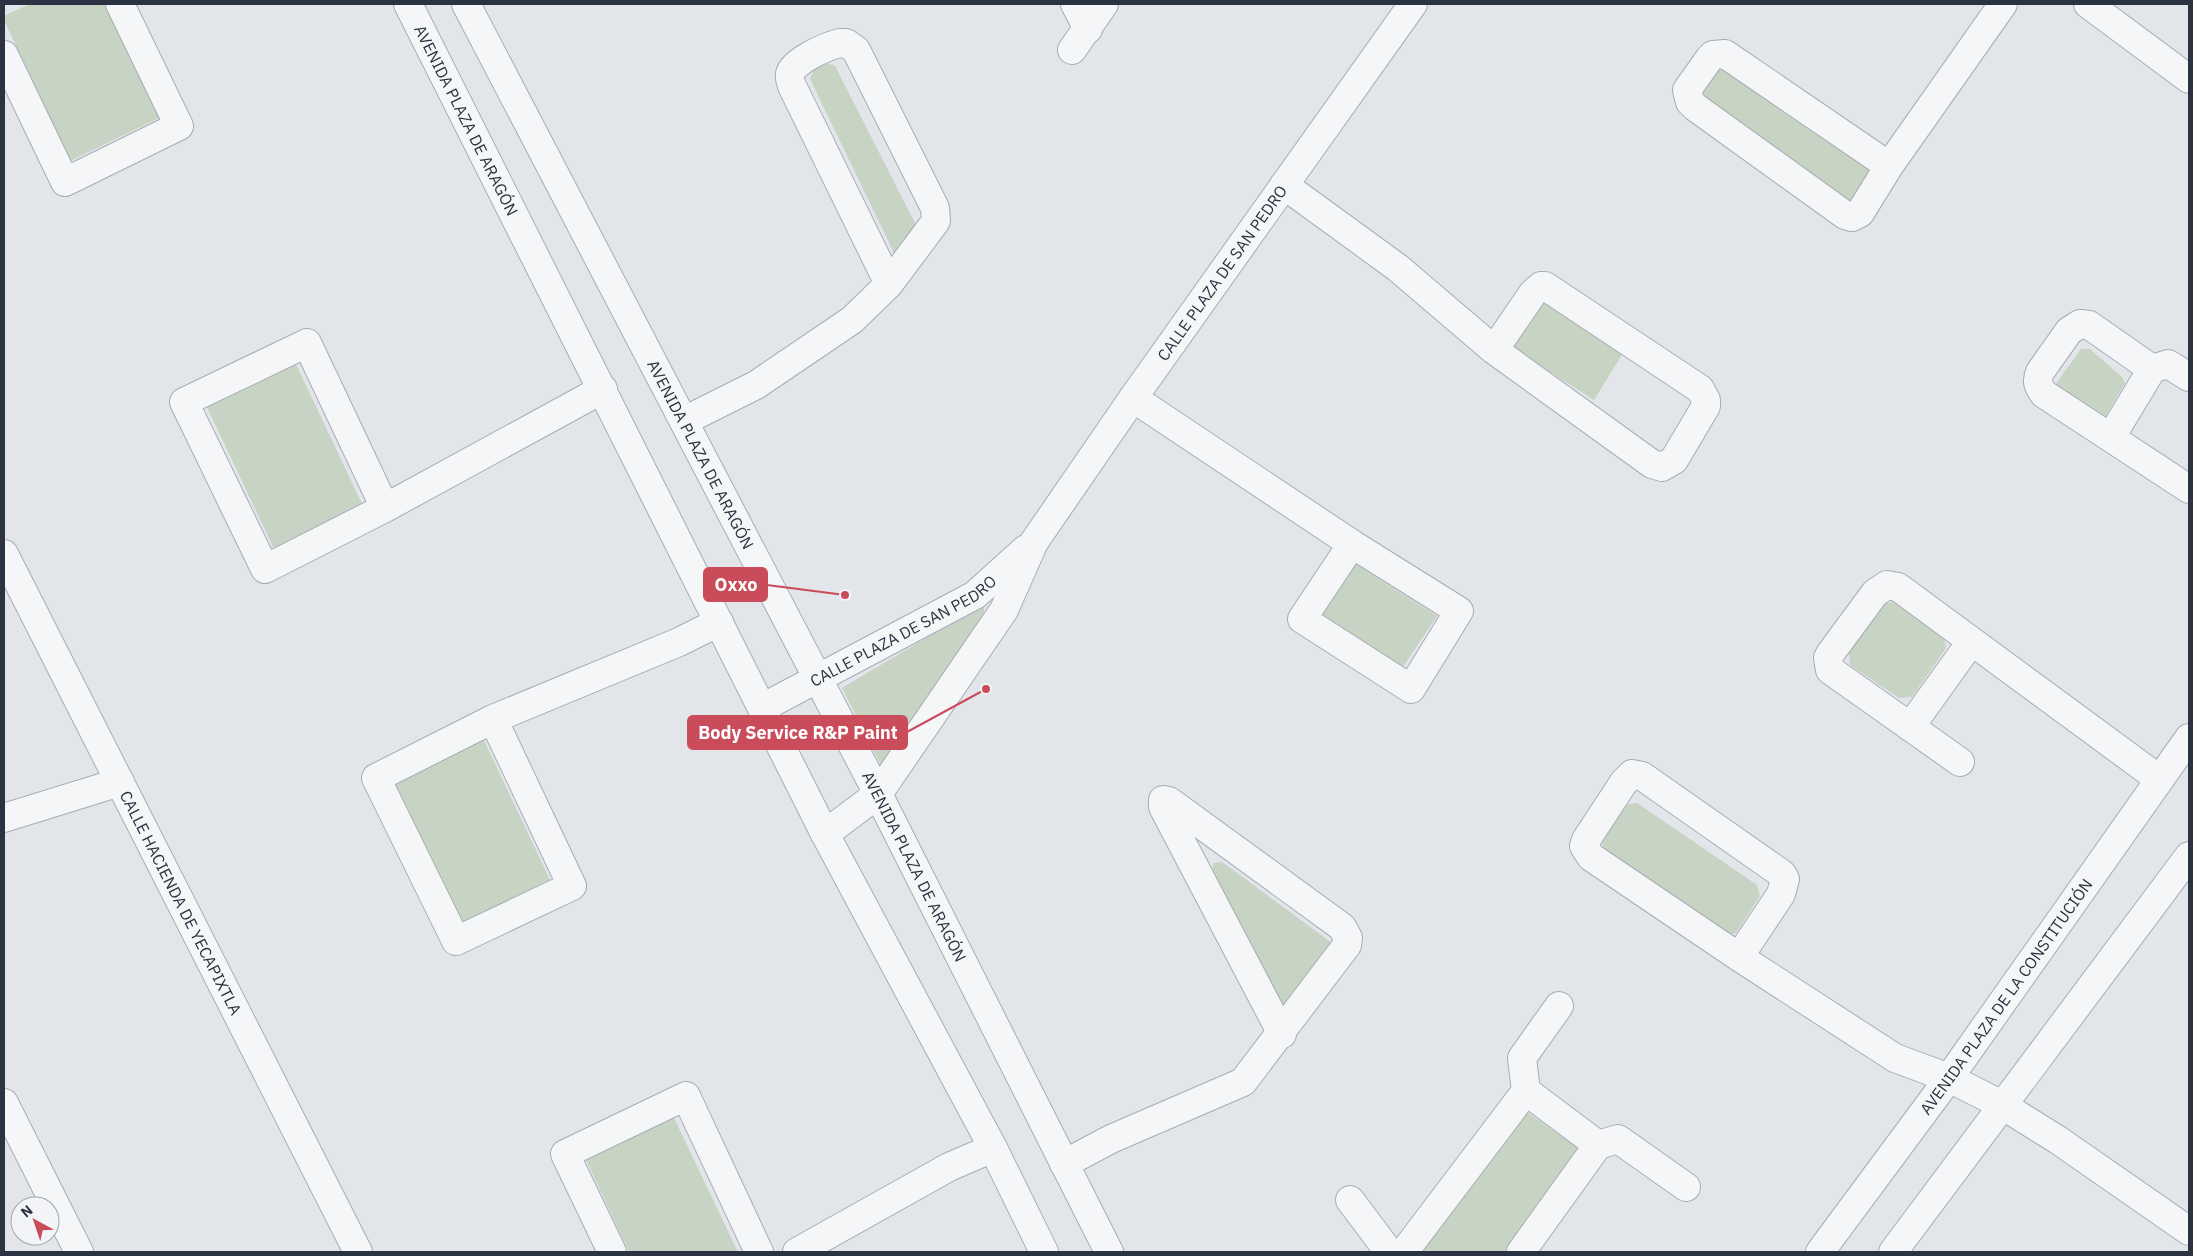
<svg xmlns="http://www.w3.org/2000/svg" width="2193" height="1256" font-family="'IBM Plex Sans',sans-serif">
<rect width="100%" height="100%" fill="#e2e5ea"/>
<path fill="#c7d3c3" d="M30,4h75l54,114 -89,43 -66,-141v-4z
M823,62l12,4 82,161 -22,28 -85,-176 4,-11z
M1720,62l154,111 -24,33 -155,-112z
M1545,295l81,53 -32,52 -83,-53z
M2081,349h9l32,28 3,6 -22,37 -48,-35z
M295,362l68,144 -89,43 -68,-144z
M1354,563l83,53 -34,51 -82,-53z
M1897,602l46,32 3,14 -34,49 -13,1 -49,-33 -1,-14 34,-48z
M980,606l4,2v7l-102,152 -40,-79z
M482,736l68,144 -88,42 -69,-143z
M1637,803l120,82 3,11 -24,37 -9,2 -123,-83 -2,-13 22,-34z
M1222,862l110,81 -51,65 -69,-138 2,-7z
M1524,1110l57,40 -74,102h-87z
M674,1118l64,134h-109l-43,-92z"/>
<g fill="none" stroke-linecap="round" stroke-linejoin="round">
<g stroke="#a7acb4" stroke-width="30">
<g id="minor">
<path id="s1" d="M408,4l417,830 168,314 51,104"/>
<path id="s2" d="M466,4l412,790 231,458"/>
<path d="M1075,4l13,25"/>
<path d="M2088,4l101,75"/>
<path d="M1072,50l32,-46"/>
<path d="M4,55l61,127 114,-56 -59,-122"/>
<path d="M1889,166l-164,-112 -12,1 -4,4 -22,31 3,12 5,5 150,108 7,2 8,-4 29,-47 114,-162"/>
<path d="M1284,185l114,83 96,82 158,114 10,3 12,-7 32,-54v-6l-6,-11 -155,-103h-4l-8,7 -39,57"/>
<path d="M2152,369l-63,-44 -9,-1 -11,7 -29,41c-4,9 -2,14 4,22l145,95"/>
<path d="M1133,398l219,146 107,67 -48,78 -109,-70 50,-75"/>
<path d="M684,421l72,-36 96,-65 37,-36 47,-63 -1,-13 -79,-158 -10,-7h-6c-13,3 -47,18 -50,31 -1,4 1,9 2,12l97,198"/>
<path d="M2111,437l41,-68 16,-5 21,13"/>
<path d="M385,508l-78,-165 -123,59 81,167 120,-61 218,-119"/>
<path id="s3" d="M4,554l354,698"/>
<path id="s4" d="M762,708l213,-113 51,-46"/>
<path d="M493,719l79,167 -116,55 -80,-163 117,-59 186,-77 40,-20"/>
<path d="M1910,727l61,-85"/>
<path d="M1960,762l-130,-92 -2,-12 2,-4 45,-61 12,-8 11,2 261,192"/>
<path d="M4,818l116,-36"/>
<path id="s5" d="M825,834l53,-40 126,-184 30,-68 99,-144 280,-394"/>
<path d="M1739,957l42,-63 4,-15 -3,-5 -140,-98 -10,-2 -8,8 -38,58 -2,6 7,11 148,100 156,101 54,20 53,27 56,35 131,91"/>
<path d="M4,1103l75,149"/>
<path d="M1598,1145l20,-6 68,48"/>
<path d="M1064,1164l47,-25 132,-57 104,-137 1,-7 -6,-11 -173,-126 -6,-1v7l119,227"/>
<path d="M1350,1200l39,52"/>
<path d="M612,1252l-47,-98 121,-58 73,156"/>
<path d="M797,1252l152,-85 44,-19"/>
<path d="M1404,1252l122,-161 -4,-33 37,-52"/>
<path d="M1521,1252l77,-107 -72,-54"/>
<path id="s6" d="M1820,1252l129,-174 240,-340"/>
<path d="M1893,1252l296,-396"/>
</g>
</g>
<use href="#minor" stroke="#f5f6f8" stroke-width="28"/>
</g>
<g text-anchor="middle" stroke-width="4" stroke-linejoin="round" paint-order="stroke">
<g font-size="16" fill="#2b3241" stroke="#f2f4f7">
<text dy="6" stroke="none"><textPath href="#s1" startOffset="130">AVENIDA PLAZA DE ARAGÓN</textPath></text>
<text dy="6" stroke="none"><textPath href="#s5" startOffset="692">CALLE PLAZA DE SAN PEDRO</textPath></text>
<text dy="6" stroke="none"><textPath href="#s2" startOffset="508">AVENIDA PLAZA DE ARAGÓN</textPath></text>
<text dy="6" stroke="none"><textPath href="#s4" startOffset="161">CALLE PLAZA DE SAN PEDRO</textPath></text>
<text dy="6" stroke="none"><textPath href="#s2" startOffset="972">AVENIDA PLAZA DE ARAGÓN</textPath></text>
<text dy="6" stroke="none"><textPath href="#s3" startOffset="391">CALLE HACIENDA DE YECAPIXTLA</textPath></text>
<text dy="6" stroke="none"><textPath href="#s6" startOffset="316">AVENIDA PLAZA DE LA CONSTITUCIÓN</textPath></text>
</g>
</g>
<path fill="none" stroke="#ca4c5b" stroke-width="2" d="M845 595L767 585M986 689L907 732"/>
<g fill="#ca4c5b" stroke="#f2f4f7" stroke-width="2">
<circle cx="845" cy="595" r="5"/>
<circle cx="986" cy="689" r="5"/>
</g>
<g fill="#ca4c5b" stroke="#ca4c5b" stroke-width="2">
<rect x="704" y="568" width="63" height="33" rx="5"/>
<rect x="688" y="716" width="219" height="33" rx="5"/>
</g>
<g font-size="18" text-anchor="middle" font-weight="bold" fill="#fff">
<text x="736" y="591">Oxxo</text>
<text x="798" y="739">Body Service R&amp;P Paint</text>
</g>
<rect width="2193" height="1256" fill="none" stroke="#2b3241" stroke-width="10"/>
<g transform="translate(35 1221) rotate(320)"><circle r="24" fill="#f2f4f7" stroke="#a2a6ae"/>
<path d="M0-4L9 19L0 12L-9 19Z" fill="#ca4c5b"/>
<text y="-8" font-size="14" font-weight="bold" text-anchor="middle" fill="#2b3241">N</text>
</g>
</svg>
